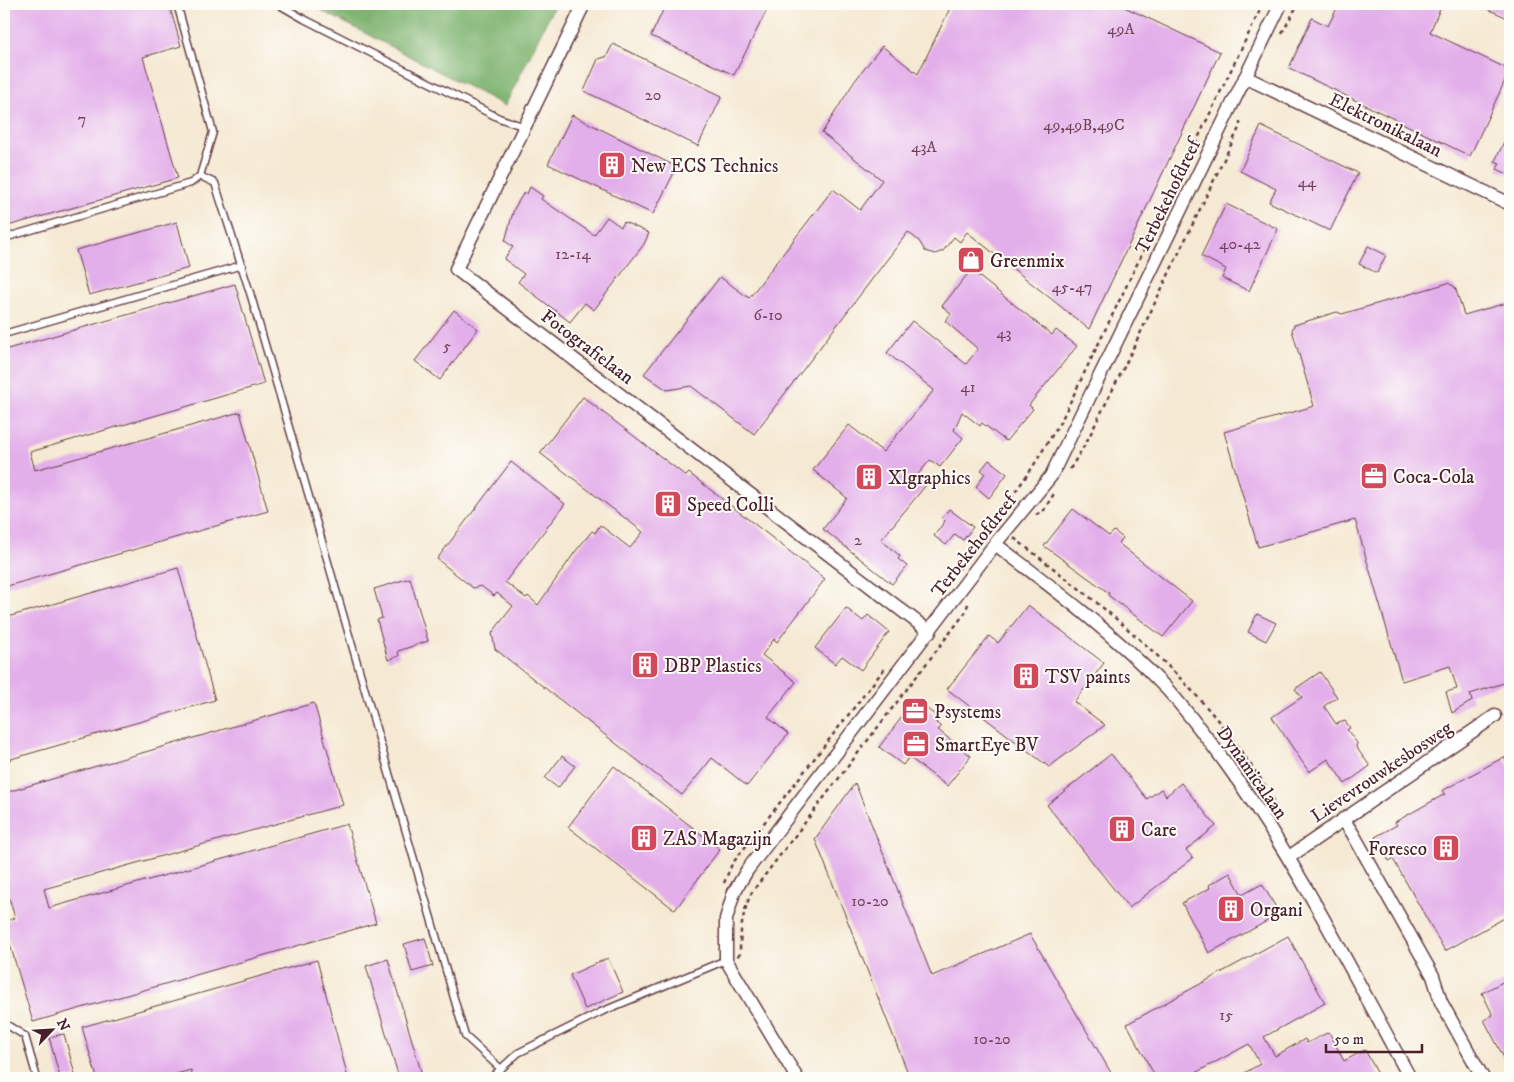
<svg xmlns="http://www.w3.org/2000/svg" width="1514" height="1082" font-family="'IM FELL DW Pica',serif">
<rect width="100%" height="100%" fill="#fdfcf7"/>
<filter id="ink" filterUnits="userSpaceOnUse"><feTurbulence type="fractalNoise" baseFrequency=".02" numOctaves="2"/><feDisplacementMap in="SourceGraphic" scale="10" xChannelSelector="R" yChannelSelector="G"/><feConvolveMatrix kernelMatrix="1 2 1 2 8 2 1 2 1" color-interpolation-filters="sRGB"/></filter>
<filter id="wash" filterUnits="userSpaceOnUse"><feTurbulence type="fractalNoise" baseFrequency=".0096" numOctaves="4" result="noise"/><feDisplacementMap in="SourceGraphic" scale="20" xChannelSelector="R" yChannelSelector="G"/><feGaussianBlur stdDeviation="1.12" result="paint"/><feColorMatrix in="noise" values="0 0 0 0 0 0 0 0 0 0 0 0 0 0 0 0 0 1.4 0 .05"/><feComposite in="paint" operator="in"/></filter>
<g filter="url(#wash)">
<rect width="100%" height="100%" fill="#f5e9d3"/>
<path fill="#7eb470" stroke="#646a4e" d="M309,4h246l-50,102z"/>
<g id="blocks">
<path fill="#e3afea" d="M4,4h165l12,42 -38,11 35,121 -174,49z
M666,4h104l-36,71 -83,-39z
M952,4h166l102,48 -131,277 -122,-97 -7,10 -6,-5 -11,14 -8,3 -10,-3 -6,-10 -11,-9 -154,202 -63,-48 -24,4 -23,-16 76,-97 29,21 84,-109 27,21 22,-30 -60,-47 32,-51 28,-36 36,28z
M1339,4h103l-12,28 80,38 -40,86 -181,-88 23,-50 16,8z
M1476,4h34v15z
M613,44l109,52 -24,50 -114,-55 14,-32 8,-2z
M572,115l105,52 -24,47 -105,-50z
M1261,126l97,47 -28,58 -61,-29 7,-13 -36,-18z
M1510,129v46l-13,-6 3,-6 -5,-2z
M530,187l13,9 -2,3 53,36 13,-18 14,10 3,-5 25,11 -5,11 -50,66 -9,-7 -15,19 -52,-40 6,-8 -20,-15 9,-12 -8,-6 9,-32 10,-17 3,2z
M1226,204l52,25 -29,62 -27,-13 4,-9 -25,-13z
M177,222l12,46 -100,27 -13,-45z
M1368,246l18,9 -9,18 -18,-9z
M971,270l81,65 4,-5 21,16 -48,59 4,4 -27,32 -24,-18 -2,3 -18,-14 -8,18 9,8 -23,29 -10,-7 -14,17 10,8 -45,55 19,16 -2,3 9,7 -15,18 -69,-55 24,-31 -34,-28 36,-45 34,27 51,-62 -47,-37 25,-32 54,43 12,-15 -33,-28 6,-7 -9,-8z
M1448,283l7,4 9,28 46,-13v379l-40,13 2,7 -20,12 -6,-21 11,-3 -7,-23 -48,15 -47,-161 -97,27 -34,-115 90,-26 -22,-76 2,-5 43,-13 5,2z
M235,284l29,100 -234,68 5,18 205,-58 28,99 -264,76v-237z
M454,310l24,19 -38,51 -25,-19z
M583,397l103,79 3,-3 136,106 -48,63 -3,-3 -12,16 34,27 -28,35 20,17 -41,52 -35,-28 -30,37 -187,-146 -3,-16 21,-27 -16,-13 -3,3 -13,-10 -8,2 -36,-29 74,-97 54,42 -60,78 21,16 2,-2 10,9 37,-53 17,-21 3,2 5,-8 30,23 13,-16 -103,-79z
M989,460l18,14 -18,24 -13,-11 9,-14 -4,-3z
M949,509l24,18 -10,13 -8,-6 -9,11 -12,-9 11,-15 -3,-3z
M1073,509l36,27 5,-5 9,7 -5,5 74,58 -29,36 -55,-42 1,-2 -65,-47z
M178,568l37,132 -211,61v-143z
M410,578l18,63 -30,10 1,5 -11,4 -11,-40 5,-2 -8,-29z
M1028,605l76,58 -30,39 31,23 -56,42 -102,-78 42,-53 9,7z
M846,608l17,13 5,-6 21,17 -28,38 -19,-14 -7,8 -20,-16z
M1257,614l19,9 -10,18 -18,-9z
M1320,672l17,25 -13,9 12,18 9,-3 5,7 -3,2 10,13 -1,4 14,19 -25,18 -17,-25 -19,13 -37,-55 30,-20 -7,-8z
M915,700l24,18 -3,5 5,4 -3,3 33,26 -24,30 -38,-29 -6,8 -24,-18z
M314,703l29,102 -299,84 5,19 298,-84 29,99 -343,99 -29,-98v-2l11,-4 -11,-38v-87z
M1111,754l36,45 14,-10 5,7 15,-13 35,43 -30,24 7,8 -64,50 -82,-103z
M562,756l13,10 -17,22 -13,-10z
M1504,757l6,12v146l-65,36 -52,-92 -4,2 -14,-24 22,-12 -2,-3 50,-28 -3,-3z
M614,766l106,83 -45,61 -107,-83z
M855,783l77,193 98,-42 84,144h-204l-95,-239z
M1230,873l12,22 20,-11 18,30 -71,39 -27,-50 28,-15 -1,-3z
M1288,936l37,67 -61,34 11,19 30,-17 2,4 22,-11 15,29 21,-11 15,28h-144l24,-14 -11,-20 -63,34h-30l-29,-54z
M425,938l8,28 -21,6 -8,-28z
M608,958l15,34 -38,17 -15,-34z
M388,959l4,14 31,105h-24l-33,-112z
M317,960l31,118h-156l-1,-8 -30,8h-64l-15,-51z
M1510,978v91l-26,-49 9,-5 -11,-22z
M64,1034l12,44h-16l-11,-41z"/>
</g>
</g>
<g filter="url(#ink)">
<use href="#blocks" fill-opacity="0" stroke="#643d44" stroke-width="1"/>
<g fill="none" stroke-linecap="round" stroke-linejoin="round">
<g stroke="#643d44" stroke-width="9">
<path id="lane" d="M278,4l26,15 195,99 26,9
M200,176l15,7 36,113 214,740 36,33
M4,238l187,-55 9,-7 13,-44 -36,-128
M4,334l238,-69
M4,1023l21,13 12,42
M491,1078l27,-25 83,-41 125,-52"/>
</g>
<g stroke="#643d44" stroke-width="15">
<path id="street" d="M584,4l-128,265 474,363
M1245,77l265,127
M995,544c60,45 119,90 171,144 22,24 42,51 61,77 71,98 125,207 183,313
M1343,819l10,15 80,142 8,26 42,76
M1289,857l206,-141
M797,1078l-71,-118v-41l8,-27 14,-23 247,-325 56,-68 230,-472"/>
</g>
<path stroke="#643d44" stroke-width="2.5" stroke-dasharray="4 4" stroke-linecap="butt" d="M1282,33l16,-29
M1070,469l16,-26 38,-76 116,-241v-7
M1036,515l8,-5 11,-18
M988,531l44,-63 30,-49 201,-415
M1014,538c86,66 172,131 233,222 14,20 27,34 32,59
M959,569l12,-16
M724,883l8,-19 153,-196
M737,956l3,-2c0,-23 2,-41 12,-62l213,-279 4,-12"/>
<use href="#lane" stroke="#fff" stroke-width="6"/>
<use href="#street" stroke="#fff" stroke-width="12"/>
</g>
</g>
<defs>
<g id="building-square" transform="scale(1.4375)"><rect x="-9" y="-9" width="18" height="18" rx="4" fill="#d1495b" stroke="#fdfcf7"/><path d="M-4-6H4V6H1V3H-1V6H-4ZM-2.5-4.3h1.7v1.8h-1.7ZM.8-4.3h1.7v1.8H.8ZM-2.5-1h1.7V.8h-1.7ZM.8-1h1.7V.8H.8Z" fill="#fff"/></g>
<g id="shop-square" transform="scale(1.4375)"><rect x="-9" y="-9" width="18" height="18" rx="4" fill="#d1495b" stroke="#fdfcf7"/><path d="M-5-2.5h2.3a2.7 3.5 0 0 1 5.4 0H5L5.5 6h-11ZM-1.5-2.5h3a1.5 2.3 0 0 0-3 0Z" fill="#fff"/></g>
<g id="office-square" transform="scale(1.4375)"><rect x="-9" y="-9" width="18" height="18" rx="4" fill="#d1495b" stroke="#fdfcf7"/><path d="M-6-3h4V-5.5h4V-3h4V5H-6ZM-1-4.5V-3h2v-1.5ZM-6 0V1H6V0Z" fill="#fff"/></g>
</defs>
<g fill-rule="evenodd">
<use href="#building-square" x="612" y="165"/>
<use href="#shop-square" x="971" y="260"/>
<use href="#office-square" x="1374" y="476"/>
<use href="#building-square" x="869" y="477"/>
<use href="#building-square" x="668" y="504"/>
<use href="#building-square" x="645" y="665"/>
<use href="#building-square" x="1026" y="676"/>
<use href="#office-square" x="915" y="711"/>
<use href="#office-square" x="916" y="744"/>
<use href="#building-square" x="1122" y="829"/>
<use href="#building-square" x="644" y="838"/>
<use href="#building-square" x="1446" y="848"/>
<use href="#building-square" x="1231" y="909"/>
</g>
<g text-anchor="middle" stroke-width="4" stroke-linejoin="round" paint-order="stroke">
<g font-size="16" fill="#70435b">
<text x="1121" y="34">49A</text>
<text x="653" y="100">20</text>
<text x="82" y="124">7</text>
<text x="1084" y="130">49,49B,49C</text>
<text x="924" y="152">43A</text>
<text x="1307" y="187">44</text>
<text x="1240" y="249">40-42</text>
<text x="573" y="259">12-14</text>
<text x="1072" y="292">45-47</text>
<text x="768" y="320">6-10</text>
<text x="1004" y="338">43</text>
<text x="447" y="351">5</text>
<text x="968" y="392">41</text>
<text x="858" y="545">2</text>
<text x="870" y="906">10-20</text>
<text x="1226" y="1020">15</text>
<text x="992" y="1044">10-20</text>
</g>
<g font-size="19" fill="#4a1f2b" stroke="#fdfcf7">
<text transform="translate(1386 124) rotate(26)" y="7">Elektronikalaan</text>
<text transform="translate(1167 196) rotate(-64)" y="7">Terbekehofdreef</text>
<text transform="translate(588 346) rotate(37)" y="7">Fotografielaan</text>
<text transform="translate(973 545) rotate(-52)" y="7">Terbekehofdreef</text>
<text transform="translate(1381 771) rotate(-34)" y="7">Lievevrouwkesbosweg</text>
<text transform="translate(1253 772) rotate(55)" y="7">Dynamicalaan</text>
</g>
<g font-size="19" fill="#4a1f2b" stroke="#fdfcf7" text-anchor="start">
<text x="631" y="172">New ECS Technics</text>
<text x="990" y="267">Greenmix</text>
<text x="1393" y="483">Coca-Cola</text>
<text x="888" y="484">Xlgraphics</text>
<text x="687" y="511">Speed Colli</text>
<text x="664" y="672">DBP Plastics</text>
<text x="1045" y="683">TSV paints</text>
<text x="934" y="718">Psystems</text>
<text x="935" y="751">SmartEye BV</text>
<text x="1141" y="836">Care</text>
<text x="663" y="845">ZAS Magazijn</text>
<text x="1427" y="855" text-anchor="end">Foresco</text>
<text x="1250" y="916">Organi</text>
</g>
</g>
<rect width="1514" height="1082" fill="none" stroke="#fdfcf7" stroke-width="20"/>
<g transform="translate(52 1030) rotate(65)" stroke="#fdfcf7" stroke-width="4" paint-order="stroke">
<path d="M0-4L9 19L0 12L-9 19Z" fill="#4a1f2b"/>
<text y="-8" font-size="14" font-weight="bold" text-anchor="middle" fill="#4a1f2b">N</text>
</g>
<path d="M1326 1044v8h96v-8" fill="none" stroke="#4a1f2b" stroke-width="2.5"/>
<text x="1334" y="1044" font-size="15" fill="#4a1f2b" stroke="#fdfcf7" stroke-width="4" paint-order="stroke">50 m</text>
</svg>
